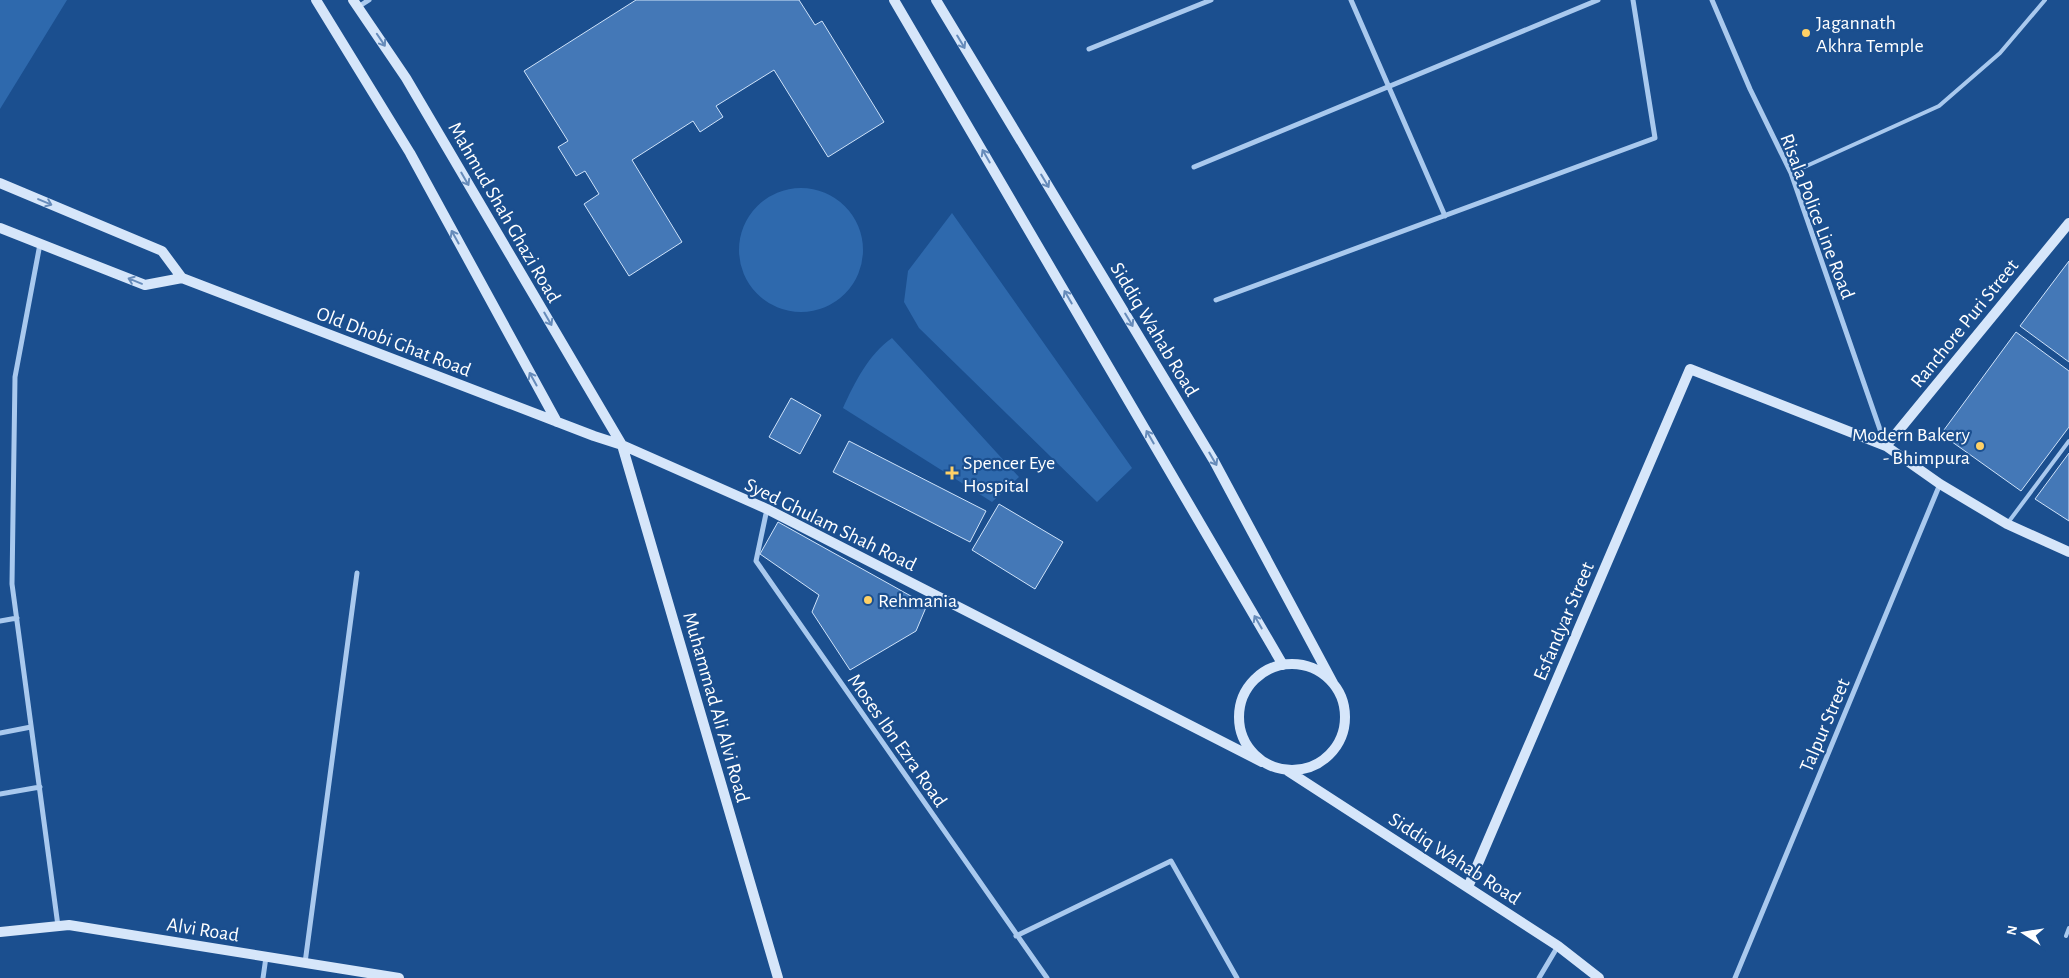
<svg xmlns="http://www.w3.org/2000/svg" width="2069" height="978" font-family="'Alegreya Sans',sans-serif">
<rect width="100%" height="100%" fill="#1b4f8f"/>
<path fill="#2e69ad" d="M0,0h67l-67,109z
M739 250a62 62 0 1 1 124 0a62 62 0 1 1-124 0Z
M952,213l180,255 -35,34 -178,-174 -15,-26 4,-31z
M892,338l127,139 -27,25 -149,-94c12,-26 25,-53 49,-70z"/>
<path fill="#4478b7" stroke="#cfe3fa" d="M636,0h163l16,25 7,-4 62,101 -56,35 -54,-87 -58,36 7,11 -23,15 -7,-11 -61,39 50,82 -53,34 -45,-72 15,-10 -14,-23 -9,5 -18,-29 10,-6 -44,-70z
M2069,261v101l-49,-36z
M2016,332l53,39v56l-48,64 -80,-57z
M791,398l30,17 -21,39 -31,-17z
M849,441l137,70 -16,31 -137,-70z
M2069,453v68l-34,-22z
M999,504l64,38 -28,47 -63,-39z
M778,522l149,83 -11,26 -66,39 -38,-58 7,-17 -59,-41z"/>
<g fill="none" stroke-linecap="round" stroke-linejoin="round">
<path stroke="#a9c9ee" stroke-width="4" d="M1791,173l148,-67 61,-53 45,-53
M2007,524l62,-83
M2066,936l3,-8"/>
<path stroke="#a9c9ee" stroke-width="5" d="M1351,0l94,216
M1712,0l38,89 41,84 94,271
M358,7l11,-7
M1089,49l122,-49
M1194,167l404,-167
M40,244l-25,133 -3,207 46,342
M1216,300l439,-162 -22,-138
M767,509l-11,52 291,417
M0,621l17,-3
M0,733l31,-6
M0,794l40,-7
M1016,936l155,-75 66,117
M305,963l52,-390
M263,978l3,-21
M1539,978l19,-32
M1735,978l205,-494"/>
<path stroke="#d6e6fa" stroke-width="10" d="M316,0l94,153 147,269
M353,0l53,78 216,367 156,533
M894,0l389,665
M936,0l278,461 119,222
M0,183l162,68 20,27 412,158 28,9 145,64 495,253
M0,228l145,57 37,-7
M1886,446l183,-223
M1239 717a53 53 0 1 1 106 0a53 53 0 1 1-106 0Z
M1288,771l270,175 41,32
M1468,887l222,-518 196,77 54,38 67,40 62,28
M0,932l69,-7 330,53"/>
</g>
<defs><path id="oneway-shaft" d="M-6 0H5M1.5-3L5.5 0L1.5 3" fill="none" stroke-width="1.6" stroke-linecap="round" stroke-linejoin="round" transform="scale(1.25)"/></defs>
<g stroke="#668bba">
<use href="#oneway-shaft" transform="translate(381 40) rotate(56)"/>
<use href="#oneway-shaft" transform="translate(961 42) rotate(59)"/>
<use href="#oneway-shaft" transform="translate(986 156) rotate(-120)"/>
<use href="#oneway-shaft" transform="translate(465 179) rotate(60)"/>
<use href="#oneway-shaft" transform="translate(1045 181) rotate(59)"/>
<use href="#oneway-shaft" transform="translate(45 202) rotate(23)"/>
<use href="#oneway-shaft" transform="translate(455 237) rotate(-119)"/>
<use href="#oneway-shaft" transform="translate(135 281) rotate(-158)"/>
<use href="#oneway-shaft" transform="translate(1068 297) rotate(-120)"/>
<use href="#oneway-shaft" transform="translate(548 319) rotate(60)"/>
<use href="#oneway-shaft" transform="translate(1129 320) rotate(59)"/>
<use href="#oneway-shaft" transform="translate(533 379) rotate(-119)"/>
<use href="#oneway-shaft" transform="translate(1150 437) rotate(-120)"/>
<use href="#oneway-shaft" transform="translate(1213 459) rotate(60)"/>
<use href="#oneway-shaft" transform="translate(1258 622) rotate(-120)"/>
</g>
<g fill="#ffd166" stroke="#1b4f8f" stroke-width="2">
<circle cx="1806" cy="33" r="5"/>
<circle cx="1980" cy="446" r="5"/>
<path d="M949.5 465.5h5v5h5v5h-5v5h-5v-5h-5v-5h5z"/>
<circle cx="868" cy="600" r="5"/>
</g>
<g text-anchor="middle" stroke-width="4.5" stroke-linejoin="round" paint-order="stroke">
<g font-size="20" fill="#fff" stroke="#1b4f8f" text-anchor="start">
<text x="1816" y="29">Jagannath<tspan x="1816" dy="23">Akhra Temple</tspan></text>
<text x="1970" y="441" text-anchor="end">Modern Bakery<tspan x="1970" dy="23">- Bhimpura</tspan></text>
<text x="963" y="469">Spencer Eye<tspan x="963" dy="23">Hospital</tspan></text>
<text x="878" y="607">Rehmania</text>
</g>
<g font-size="20" fill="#fff" stroke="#1b4f8f">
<text transform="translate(505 212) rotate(60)" y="7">Mahmud Shah Ghazi Road</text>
<text transform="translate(1818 216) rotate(69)" y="7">Risala Police Line Road</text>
<text transform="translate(1964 323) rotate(-51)" y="7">Ranchore Puri Street</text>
<text transform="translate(1155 329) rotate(59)" y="7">Siddiq Wahab Road</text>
<text transform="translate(394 341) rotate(21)" y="7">Old Dhobi Ghat Road</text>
<text transform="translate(831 524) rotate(26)" y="7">Syed Ghulam Shah Road</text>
<text transform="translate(1563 621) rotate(-67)" y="7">Esfandyar Street</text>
<text transform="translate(717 707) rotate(74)" y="7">Muhammad Ali Alvi Road</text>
<text transform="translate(1824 725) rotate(-67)" y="7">Talpur Street</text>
<text transform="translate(898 740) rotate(55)" y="7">Moses Ibn Ezra Road</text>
<text transform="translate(1455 858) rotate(33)" y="7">Siddiq Wahab Road</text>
<text transform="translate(203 929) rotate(9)" y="7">Alvi Road</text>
</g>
</g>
<g transform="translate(2024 933) rotate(282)" stroke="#1b4f8f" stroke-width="4" paint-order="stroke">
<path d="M0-4L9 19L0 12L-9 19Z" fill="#ffffff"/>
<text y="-8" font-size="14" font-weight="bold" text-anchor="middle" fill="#ffffff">N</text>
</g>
</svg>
